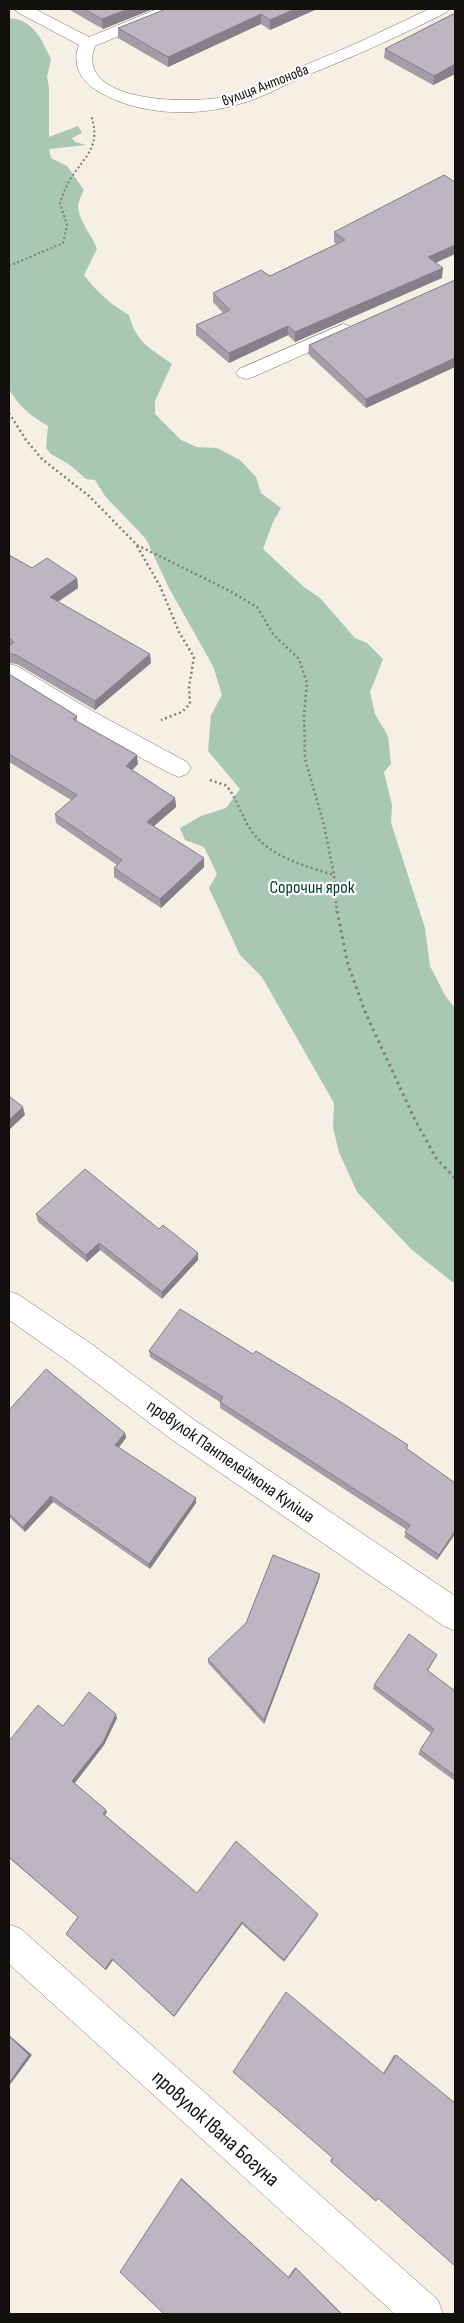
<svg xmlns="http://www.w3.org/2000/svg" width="464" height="2323" font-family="'Sofia Sans Condensed',sans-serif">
<rect width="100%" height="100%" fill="#f6efe3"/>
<path fill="#a9c7b5" d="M9,18c24,1 33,22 42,41l-4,18 2,11v49l29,-11 4,7 -10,5 3,4 11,3 -37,4 2,9 16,8 17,24c-2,4 -5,10 -6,15 0,15 14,30 19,44l-13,26c13,17 26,29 45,40 8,29 20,32 43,49l-17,37v13l26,26 16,7 20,1 23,12 16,17 5,16 20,15 -8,14 -10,27 41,38 16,11 35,40 12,5 16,16 -13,33 5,22 13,22 3,28 -7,8 8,33 -1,18 34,105 5,38 16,31 9,11v276l-43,-34 -55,-58 -18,-40 -6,-24 1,-25 -72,-126 -22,-22 -31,-67 8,-14 -13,-27 -19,-7 -5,-12 21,-12 25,-8 14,-19 -32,-38 3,-36 11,-20 -9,-29 -44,-78 -23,-49 -41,-43 -10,-16 -9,-1 -16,-14 -19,-11 -5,-6 2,-22c-17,-10 -29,-19 -39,-37z"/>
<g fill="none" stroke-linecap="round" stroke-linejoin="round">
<g stroke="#7a746a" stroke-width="1">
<path id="street" d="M15,9h20l54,28 68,-28h22l-2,3 -82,34c-23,61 110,59 142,48l118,-50 74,-35h20l-2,3c-47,24 -94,45 -142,64 -21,9 -41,21 -62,27 -47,15 -109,13 -150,-15 -14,-10 -21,-27 -14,-43l-62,-33z
M343,324l7,2 3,4 -3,4 -97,43 -7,2 -7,-2 -3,-4 3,-4z
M9,664l8,2 70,42 100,54 4,6 -4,6 -8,3 -8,-3 -100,-54 -62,-38z
M9,1291l10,4 71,48 103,76 262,177v35l-11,-5 -273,-187 -101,-76 -61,-43z
M9,1924l12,5 417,371 5,14h-48l-386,-350z"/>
</g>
<path stroke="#827e76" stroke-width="2" stroke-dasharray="2 2.5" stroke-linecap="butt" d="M9,266l54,-23 4,-18 -7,-22c3,-9 6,-17 11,-25 16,-24 30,-32 20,-63"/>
<path stroke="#827e76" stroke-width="2.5" stroke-dasharray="2 3" stroke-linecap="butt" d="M9,413l17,27 16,19 47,37 48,49 91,45 29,17 16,27 26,25 8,24 -3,31 1,45 19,66 10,50 3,38
M137,546l23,40 19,46 15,25 -5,30 1,17 -8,8 -21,8
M210,780l15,5 4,4c9,13 13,28 22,41 18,27 54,36 83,45"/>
<path stroke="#827e76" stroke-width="3" stroke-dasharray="2.5 4" stroke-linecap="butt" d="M337,911l11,54 18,49 49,106 21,38 19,20"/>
<use href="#street" fill="#fff" fill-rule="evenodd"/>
</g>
<path fill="#a29da7" d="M68,9h85l-50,20z
M166,9h151l-47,21 -9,-6 -93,43 -50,-29v-10z
M455,13v61l-22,11 -49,-27 1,-9z
M334,232l121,22 -19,9 6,15 -147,64 -7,-7 -59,28 -33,-28v-10l27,-12 -10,-11v-9l57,-17 66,-32 -2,-2z
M455,280v87l-89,41 -58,-54 1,-9z
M9,555l23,13 45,10 1,10 -20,14 93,61 -56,47 -78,-46 -8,-1z
M9,674l68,42v6l61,42 -6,6 43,28 1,9 -22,19 50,41 -43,41 -47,-31v-9l3,-3 -61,-42 -1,-9 16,-14 -62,-38z
M36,1214l162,46 -36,39 -62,-49 -13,12 -49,-40z
M149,1351l104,3 155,91 -1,4 48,34v51l-18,26 -33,-23 3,-7 -187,-122v-6l-70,-45z
M9,1410l116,23 1,5 -7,9 77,56 -46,66 -97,-67 -28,30 -16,-15z
M320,1574l-1,5 -55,145 -56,-61v-4z
M437,1655l-9,16 27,20v90l-37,-27 13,-21 -58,-44 1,-4z
M117,1718l-13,27 -29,38 32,29 -2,3 92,78 121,23 -34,46 -42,-38 -68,93 -61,-57 -7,10 -40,-36 12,-17 -69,-59v-117l54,-15z
M394,2055h2l-19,143 -3,2 -44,-39z
M181,2178l107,99 7,-10 47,47h-178z"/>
<path fill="#847f88" d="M128,9h25l-50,20 -1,-10z
M295,9h22l-47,21v-10z
M261,14v10l-93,43v-10z
M455,64v10l-22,11 1,-9z
M455,245v9l-28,12 1,-9z
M443,268l-1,10 -147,64v-10z
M288,326v9l-59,28v-10z
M455,358v9l-89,41v-9z
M77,578l1,10 -27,18 -1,-9z
M150,654l1,9 -56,47v-9z
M137,755l1,9 -11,11 -1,-9z
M175,798l1,9 -28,24 -1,-9z
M204,858v9l-43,41 -1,-9z
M23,1107l2,8 -16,15v-10z
M99,1243l1,7 -13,12 -1,-7z
M198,1253v7l-36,39v-7z
M125,1433l1,5 -10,13 -1,-6z
M51,1496l2,6 -28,30 -2,-5z
M196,1498v5l-46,66 -1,-5z
M455,1531v3l-18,26 2,-5z
M320,1574l-1,5 -55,145v-4z
M116,1714l1,4 -13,27 -30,39 -2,-3z
M106,1810l1,2 -3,4 -1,-2z
M242,1922v2l-68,93v-1z
M112,1959l1,1 -7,10 -1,-1z
M9,2035l23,20 -23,31z
M181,2178l107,99 1,1 -108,-99z
M295,2267l47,47h-1l-45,-46z"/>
<path fill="#bcb6c2" stroke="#847f88" d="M84,9h44l-26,10z
M166,9h129l-25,11 -9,-6 -93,43 -50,-29z
M455,13v51l-21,12 -49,-27z
M444,175l11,7v63l-27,12 15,11 -148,64 -7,-6 -59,27 -33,-28 34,-15 -17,-17 48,-23 9,6 75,-36 -11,-8z
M455,280v78l-89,41 -57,-54z
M9,555l23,13 15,-10 30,20 -27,19 100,57 -55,47 -79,-46 -7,-2v-7l5,-4 -5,-4z
M9,674l68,42 -4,3 64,36 -11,11 49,32 -28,24 57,36 -44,41 -46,-31 8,-8 -67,-46 22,-19 -68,-41z
M9,1096l14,11 -14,13z
M85,1169l74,60 4,-4 35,28 -36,39 -63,-49 -13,12 -50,-41z
M180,1309l73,45 3,-3 88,53 64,41 -2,3 49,35v48l-16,24 -34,-23 5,-7 -190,-123 3,-5 -74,-46z
M46,1369l79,64 -10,12 81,53 -47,66 -98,-68 -28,31 -14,-13v-104z
M273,1555l47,19 -56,146 -56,-61 38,-36z
M409,1634l28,21 -10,15 28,21v85l-35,-26 14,-21 -60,-44z
M89,1692l27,22 -13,28 -31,39 34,29 -3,4 94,79 39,-52 82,73 -34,46 -42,-38 -68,94 -62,-57 -7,10 -39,-35 12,-17 -69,-60v-116l29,-36 25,21z
M286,1992l98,82 12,-19 59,48v163l-77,-68 -2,3 -45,-39 2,-4 -100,-86z
M9,2036l20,19 -20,28z
M181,2179l108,99 7,-10 45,46h-177l-44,-42z"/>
<g text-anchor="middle" stroke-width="4.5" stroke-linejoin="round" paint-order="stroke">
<g font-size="15" fill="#12100c" stroke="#fff">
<text transform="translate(265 85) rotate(-21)" y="5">вулиця Антонова</text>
</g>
<g font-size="18" fill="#023e25" stroke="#fff">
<text x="312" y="893">Сорочин ярок</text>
</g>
<g font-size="18" fill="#12100c" stroke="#fff">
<text transform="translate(231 1461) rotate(35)" y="6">провулок Пантелеймона Куліша</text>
</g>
<g font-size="21" fill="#12100c" stroke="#fff">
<text transform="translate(216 2128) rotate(42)" y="7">провулок Івана Богуна</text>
</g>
</g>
<rect width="464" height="2323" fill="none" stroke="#12100c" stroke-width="20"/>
</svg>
